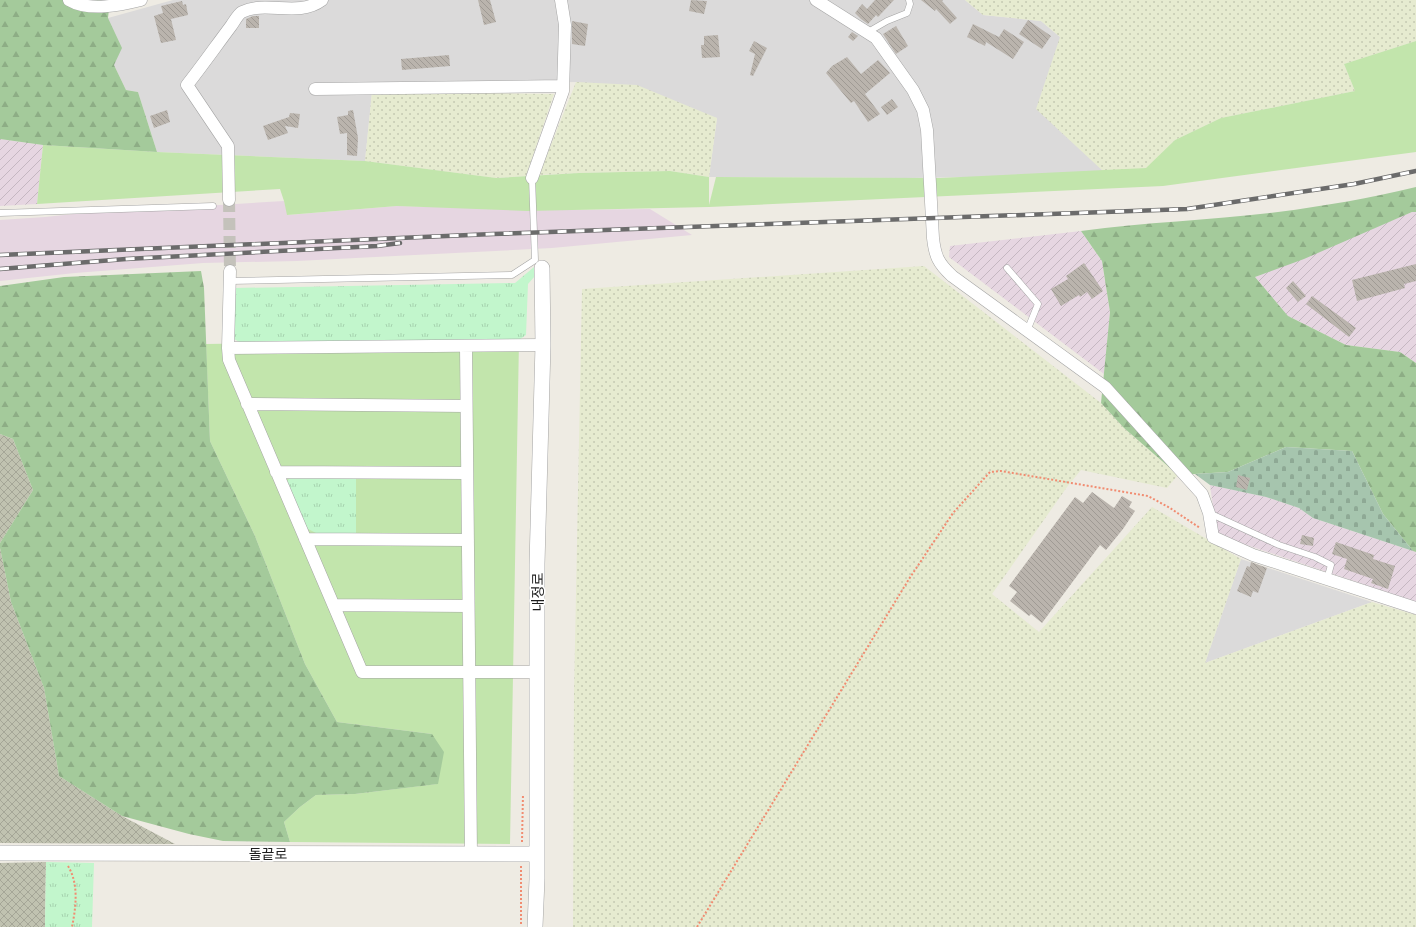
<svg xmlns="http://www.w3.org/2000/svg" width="1416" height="927" font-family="'Sofia Sans Condensed','Noto Sans KR',sans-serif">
<defs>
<pattern id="industrial-furrows" width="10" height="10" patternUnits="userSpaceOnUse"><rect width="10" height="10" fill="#e6d6e1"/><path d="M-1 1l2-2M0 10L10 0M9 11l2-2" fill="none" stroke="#c5b7c1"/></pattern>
<pattern id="construction-cross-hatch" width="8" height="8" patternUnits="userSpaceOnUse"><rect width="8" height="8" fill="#c0c2b0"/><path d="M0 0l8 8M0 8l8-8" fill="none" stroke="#a5a697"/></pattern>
<pattern id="farmland-dots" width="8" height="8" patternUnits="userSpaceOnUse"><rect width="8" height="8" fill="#e6ebd0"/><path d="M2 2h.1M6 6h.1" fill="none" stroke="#c5c9b2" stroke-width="1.8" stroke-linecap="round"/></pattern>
<pattern id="forest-firs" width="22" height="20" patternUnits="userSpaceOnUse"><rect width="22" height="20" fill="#a4ca9b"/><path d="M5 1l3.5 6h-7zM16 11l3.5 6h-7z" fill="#8dad85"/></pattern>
<pattern id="cemetery-stones" width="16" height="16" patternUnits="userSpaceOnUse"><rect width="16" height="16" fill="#a6c5ae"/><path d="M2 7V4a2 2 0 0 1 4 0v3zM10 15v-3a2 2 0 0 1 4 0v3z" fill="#8ea995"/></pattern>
<pattern id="park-tufts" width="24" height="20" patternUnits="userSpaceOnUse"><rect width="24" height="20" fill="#c2f6cc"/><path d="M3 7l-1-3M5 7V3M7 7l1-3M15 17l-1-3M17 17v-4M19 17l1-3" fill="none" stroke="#a6d2af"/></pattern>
<pattern id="building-back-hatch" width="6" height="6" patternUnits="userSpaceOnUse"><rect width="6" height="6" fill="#bab4ad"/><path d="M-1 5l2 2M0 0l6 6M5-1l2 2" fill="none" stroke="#9f9a94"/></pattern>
</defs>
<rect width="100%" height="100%" fill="#eeebe3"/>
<path fill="#dbdada" d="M173,0h792l18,15 58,6 19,16 44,135 -57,4 -141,2 -197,-1 8,-59 -141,-36 -58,1 -146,9 -7,69 -208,-9 -19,-60 -12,-2 -12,-25 -6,-47z
M1241,559l131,43 -167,61z"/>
<path fill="url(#industrial-furrows)" d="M0,139l43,6 -6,59 -37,2z
M1412,212h4v151l-16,-11 -54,-7 -58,-29 -33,-39z
M1081,231l21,30 8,51 -6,62 -155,-117 1,-11z
M1210,485l56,12 33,11 14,10 103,34v50l-199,-67z"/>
<path fill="#e6d6e1" d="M284,201l4,14 109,-9 163,4 90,-1 42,26 -140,13 -255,13 -94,2 -128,10 -75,8v-61l45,-3 29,-3z"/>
<path fill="url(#construction-cross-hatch)" d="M0,434l13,5 20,51 -33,53z
M0,548l11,54 33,86 15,88 63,40 53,28 -175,-1z
M46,862l-1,65h-45v-64z"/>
<path fill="url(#farmland-dots)" d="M965,0h451v41l-72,23 11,27 -134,27 -46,22 -28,28 -43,4 -68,-63 24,-72 -19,-16 -58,-6z
M576,82l61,3 80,33 -8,59 -39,-6 -91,2 -40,2z
M372,92l182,2 -28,82 -31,2 -130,-17z
M924,266l177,137 23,25 54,47 -11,13 -86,-18 -14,17 -75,107 47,38 113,-125 89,52 -36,104 167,-61 44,13v312h-843l1,-233 8,-405z"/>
<path fill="#c2e5ac" d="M1416,41v111l-253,34 -454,21 -182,4 -130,-5 -110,9 -3,-14 -4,-12 -243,15 6,-59 114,7 208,9 131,17 83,-5 91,-2 39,6v28l7,-28 224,1 206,-10 29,-28 46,-22 134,-27 -11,-27z
M519,340l-9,504 -220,-2 -6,-20 16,-15 16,-12 39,-1 82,-10 -5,-50 -95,-12 -32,-58 -50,-128 -45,-95 -4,-97z"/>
<path fill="url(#forest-firs)" d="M0,0h110l-2,18 14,30 -8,17 12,25 12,2 19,60 -114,-7 -43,-6z
M1416,187v25h-4l-108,47 -49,18 33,39 58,29 54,7 16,11v189l-3,-1 -30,-37 -31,-63 -66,-4 -58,25 -50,3 -54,-47 -23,-25 9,-91 -8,-51 -21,-30c66,-9 132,-11 197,-19 47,-6 92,-14 138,-25z
M201,271l3,17 6,153 45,95 50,128 32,58 95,12 12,18 -6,32 -83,10 -39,1 -16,12 -16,15 6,20 -67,-1 -34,-7 -67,-18 -63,-40 -15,-88 -33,-86 -11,-54v-5l33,-53 -20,-51 -13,-5v-148l64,-9z"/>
<path fill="url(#cemetery-stones)" d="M1286,447l66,4 31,63 30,37 -100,-33 -14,-10 -33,-11 -56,-12 -15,-11 33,-2z"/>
<path fill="url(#park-tufts)" d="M534,267l1,9 -7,8 -2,51 -7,5 -276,4 -9,-5v-51l281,-5z
M292,476h64v59l-40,-2 -10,-5 -20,-46z
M46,862l48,1 -2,64h-47z"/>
<path fill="url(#building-back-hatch)" d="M478,0h12l6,22 -12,3z
M691,0l16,1 -3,13 -15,-3z
M875,0h19l-16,17 -2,-2 -8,9 -7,-5 -6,-6 7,-9 5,5z
M921,0h22l-1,1 15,17 -7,6 -14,-15 -1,2z
M182,1l1,4 3,-1 2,11 -17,4 5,21 -15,3 -7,-27 9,-3 -2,-7z
M253,16h6v12h-13v-9z
M1028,20l23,16 -9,13 -23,-15z
M572,21l16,3 -3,22 -13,-2z
M973,24l26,13 5,-8 20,13 -11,17 -27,-17 -1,4 -18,-9z
M896,26l12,20 -12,8 -13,-20z
M852,32l6,4 -5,5 -5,-4z
M718,35l2,22 -18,1 -1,-13h3v-9z
M754,41l13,7 -14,28 -3,-1 5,-21 -6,-3z
M449,55l1,11 -48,4 -1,-11z
M847,57l14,17 17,-14 12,13 -25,21 15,20 -12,8 -14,-21 -3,2 -25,-30 6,-7z
M892,99l6,8 -11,8 -6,-8z
M167,110l3,12 -16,6 -4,-12z
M353,110l5,28 -1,18 -10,-1v-22l-7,1 -3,-17 11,-2v-4z
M290,113l10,1 -2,14 -13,-2 3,7 -20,7 -5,-14 26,-9z
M1084,263l19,28 -11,8 -5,-7 -7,5 -1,-2 -18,11 -10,-17 17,-10 -2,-3z
M1416,264v17l-12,3 1,4 -48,13 -5,-21z
M1293,281l13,15 -8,6 -12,-14z
M1312,296l44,32 -7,9 -43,-33z
M1238,475l12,3 -3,12 -11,-3z
M1092,492l22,16 8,-12 10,6 -3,5 6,4 -12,18 -17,21 -6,-5 -58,78 -11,-9 -2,2 -19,-15 7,-9 -8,-6 66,-89 8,6z
M1302,535l12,3 -1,8 -13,-2z
M1336,542l38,13 -1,4 22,7 -7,23 -17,-6 2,-4 -29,-10 3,-10 -15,-5z
M1251,562l16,6 -9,25 -5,-2 -2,6 -14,-6 10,-25 3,1z"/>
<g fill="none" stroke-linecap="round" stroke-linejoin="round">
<path stroke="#c4c2bb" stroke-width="12" stroke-dasharray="12 6" stroke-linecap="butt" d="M229,200l1,71"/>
<g stroke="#a4a4a4" stroke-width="7">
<path id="service" d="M868,32l19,-11 20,-8 3,-9 -1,-4
M0,213l213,-7
M1007,268l31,36 -11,27
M230,281l282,-6 23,-15 -3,-82
M1209,513l70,32 36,12 16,8 -4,14"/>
</g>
<g stroke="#a4a4a4" stroke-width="13">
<path id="minor" d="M69,0c20,12 52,5 72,0
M816,0l60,38 37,52 10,20 4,20 6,108c2,18 5,25 19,38l153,111 97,107 7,19 4,24 40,18 163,53
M315,89l248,-3
M532,178l31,-87 2,-66 -4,-25
M229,200l-1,-54 -41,-61c15,-19 29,-39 44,-59 3,-4 7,-12 11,-14 25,-12 56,6 80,-12
M466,346l5,508
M228,348l2,-77
M247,404l219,2
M276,472l191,1
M305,539l163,1
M334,605l134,1
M538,672h-176l-133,-312 -1,-12 315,-3"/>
</g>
<g stroke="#a4a4a4" stroke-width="16">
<path id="tertiary" d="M0,853l536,1
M535,927l2,-48v-315l6,-219 -1,-77"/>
</g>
<path stroke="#f18c71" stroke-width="2" stroke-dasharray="2 2" stroke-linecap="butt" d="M522,842l1,-48
M68,866c11,18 8,41 4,61
M521,924v-58
M697,927l212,-348 44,-66 37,-41 11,-1 147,25 22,12 30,20"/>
<use href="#service" stroke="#fff" stroke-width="6"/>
<use href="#minor" stroke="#fff" stroke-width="12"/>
<use href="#tertiary" stroke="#fff" stroke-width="15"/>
<g stroke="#6b6b6b" stroke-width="4.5">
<path id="rail" d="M0,255l493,-21 694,-25 167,-25 62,-13
M0,269l126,-10 251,-13 23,-3"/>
</g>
<use href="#rail" stroke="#fff" stroke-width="3" stroke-dasharray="9" stroke-linecap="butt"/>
</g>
<g text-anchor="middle" stroke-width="3" stroke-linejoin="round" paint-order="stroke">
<g font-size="14" fill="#1d1d1d" stroke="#fff">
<text transform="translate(538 592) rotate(-90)" y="5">내정로</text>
<text x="268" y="859">돌끝로</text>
</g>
</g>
</svg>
